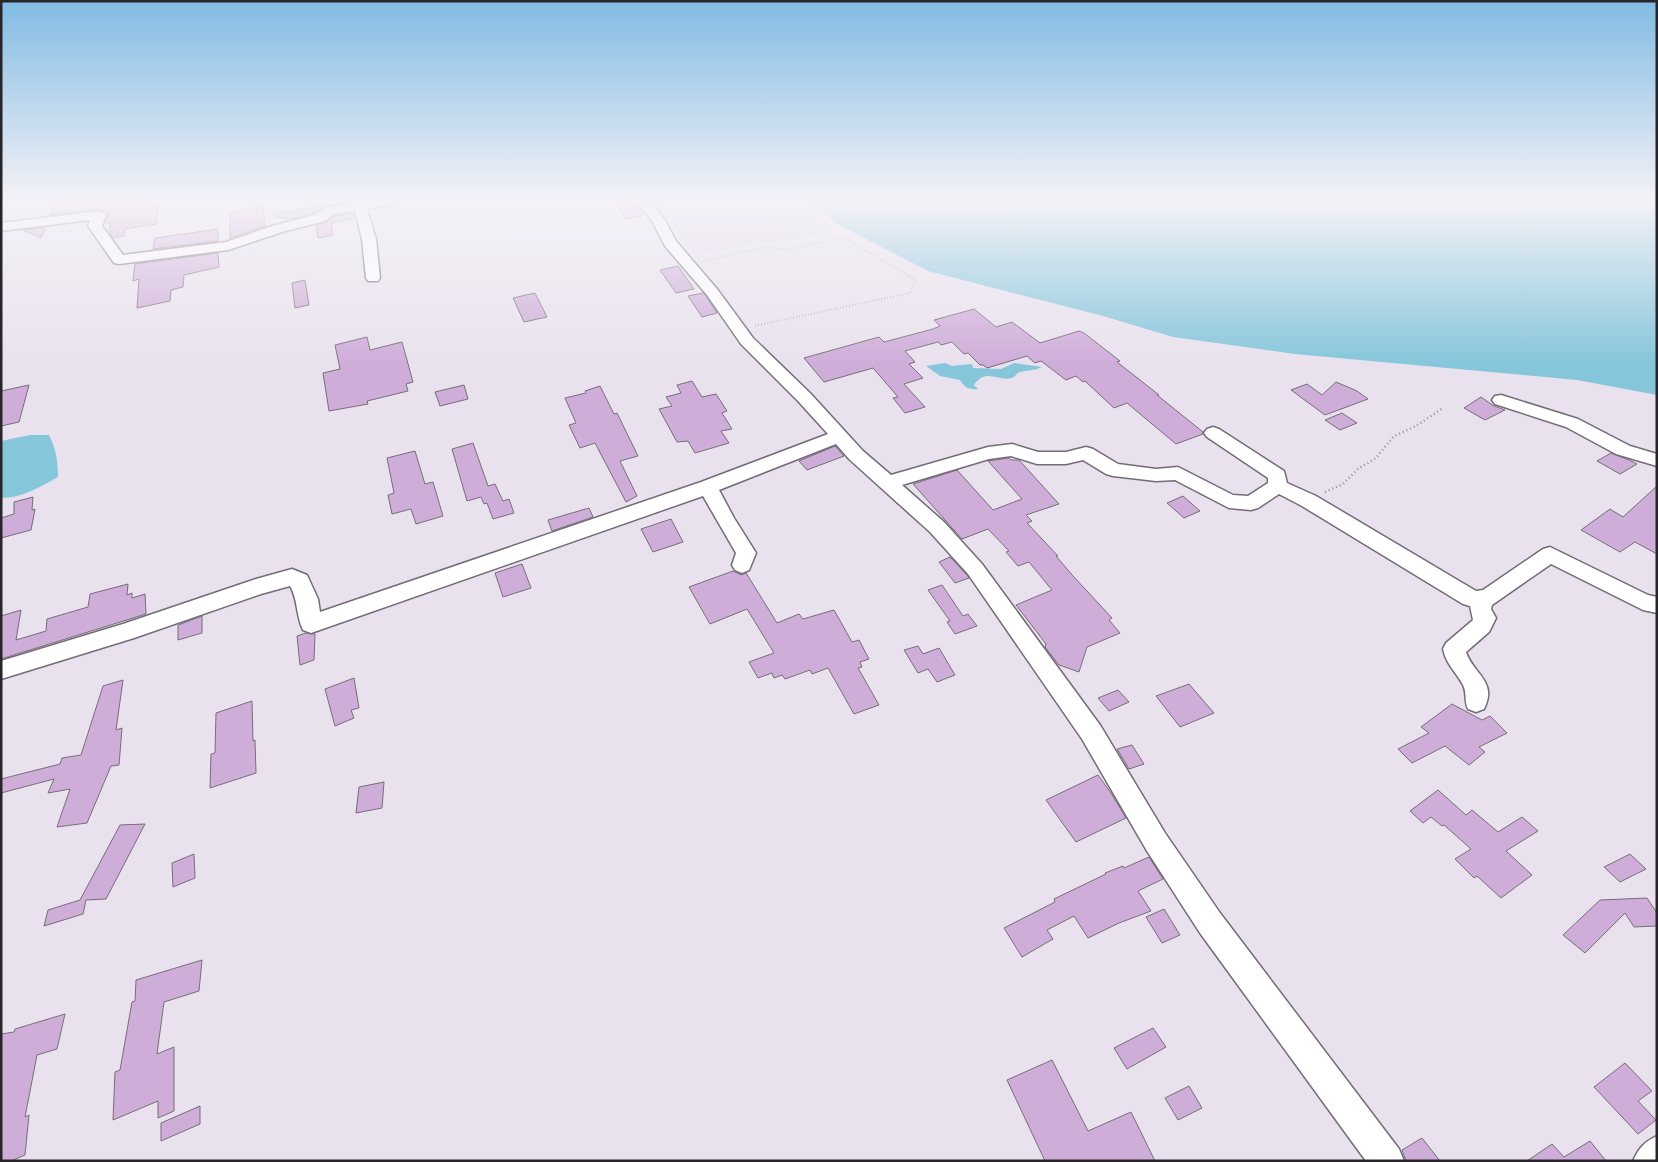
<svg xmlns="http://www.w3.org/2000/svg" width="1658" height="1162" font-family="'DejaVu Sans',sans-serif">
<rect width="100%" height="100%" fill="#e9e2ee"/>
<path fill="#e2d7ea" d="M654,201h147l18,16 12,16 -54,9h-21l-61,13z"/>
<path fill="#86c6db" d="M810,201h847v194l-80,-15 -282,-26 -122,-17 -70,-21 -175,-45 -91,-47z
M945,363l7,3 20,-2 1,4 28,1 13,-6 28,4c-8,4 -14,3 -22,5 -3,1 -4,3 -6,5 -14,7 -27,-11 -40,8l4,4c-9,1 -14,-2 -18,-9l-20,-4 -14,-10z
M30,435h19c7,14 9,26 9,42 -18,10 -36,21 -57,21v-57z"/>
<path fill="#cfadd9" stroke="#766e78" d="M56,201h93l1,7 8,-1 -2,17 -31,5 -1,7 -11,2 -3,-5v-10h-5l3,-7 -1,-4 -8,-3 -49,6z
M336,201h17l-28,5 -11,7 -23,6 -16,-2v-3l61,-11z
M616,201h18l10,14 -18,4z
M263,206l2,20 -35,12v-26z
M354,213l1,5 -24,5 2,12 -15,3 -2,-13 10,-3 9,-6z
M46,227l-5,11 -18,-8z
M218,229v12l-65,8 2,-11z
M218,253l1,14 -35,8 -1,12 -12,3 -1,11 -33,7 2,-29 -6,2 2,-17z
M678,266l16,23 -18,4 -16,-23z
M305,280l4,25 -14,3 -3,-25z
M535,293l12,24 -23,5 -11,-24z
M703,293l3,3 11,17 -15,4 -14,-21z
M974,309l22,18 16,-5 28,21 39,-12 5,2 36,28 -3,1 42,33h-2l46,37v2l-27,10 -49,-41 -13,5 -29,-27 -2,1 -7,-6 -10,4 -25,-19 -6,2 -8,-7 -40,12 -4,-3h-3l-12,-12 -4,1 -12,-12 -11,3 -3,-3 -33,9 10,11 -6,2 14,14 -19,6 21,23 -20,6 -12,-15 5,-1 -25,-29 -49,14 -20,-24 75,-21 5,5 49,-13 7,-3 -6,-6z
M367,337l3,13 32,-8 11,40 -7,2 2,7 -41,10 1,3 -39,7 -6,-38 17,-4 -5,-24z
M692,381l10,16 14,-3 11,17 -5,2 10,16 -11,2 8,12 -34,10 -7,-12 -11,1 -18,-33 13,-3 -6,-9 15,-4 -4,-8z
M1336,382l21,9 11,8 -43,16 -34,-25 16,-6 15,11z
M29,385l-10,37 -18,4v-35z
M464,385l4,14 -28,7 -5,-14z
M600,386l14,28 3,-1 21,43 -18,5 17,35 -11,6 -31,-59 -15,5 -11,-23 7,-2 -11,-25 21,-5 -1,-2z
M1481,397l13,9 11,4 -20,10 -21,-12z
M1342,413l15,10 -17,7 -15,-10z
M473,443l15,43 7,-2 8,17 6,-2 5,14 -21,6 -6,-16 -3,1 -3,-7 -14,4 -15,-52z
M835,446l9,10 -37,14 -8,-9z
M415,451l10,33 8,-2 10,34 -27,8 -5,-15 -19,5 -4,-19 6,-2 -7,-35z
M1611,453l18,7 8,4 -17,10 -23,-13z
M1009,458l2,2h8l40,44 -33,11 6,6 -5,2 31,33h-2l17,20 39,42 -3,2 11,13 -33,14 -8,25 -20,-7 -14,-18 1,-3 -30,-39 36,-15 -23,-28 -11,4 -12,-14 3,-1 -21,-22 -26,10 -49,-55 44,-14 36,40 29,-11 -34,-38z
M1657,486v68l-22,-12 -15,10 -39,-22 29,-21 13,8z
M1183,496l17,15 -16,7 -17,-15z
M33,497l-1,13 3,-1 -4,21 -30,8v-20l13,-4v-12z
M589,508l4,9 -41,14 -4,-11z
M671,519l12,23 -30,10 -12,-23z
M950,557l17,18 2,3 -14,5 -16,-21z
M522,564l9,24 -28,9 -8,-24z
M733,571l8,4 5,-2 31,50 22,-9 4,5 31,-9 18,32 7,-2 10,19 -9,3 2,5 -4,1 21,37 -25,9 -26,-46 -16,6 -2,-4 -25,9 -3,-4 -8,3 -2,-5 -14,5 -9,-16 25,-9 -27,-44 -37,15 -21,-37z
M128,584l-1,11 5,-2v5l13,-4 1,20 -145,45v-43l20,-6 -5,30 30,-9 1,-12 41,-12 2,-13z
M942,585l21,31 5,-2 9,12 -22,8 -8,-12 3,-1 -22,-31z
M202,616v17l-24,7v-15z
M306,633l9,1 -1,26 -14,5 -3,-29z
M918,646l5,8 16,-6 16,27 -18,7 -9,-13 -10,4 -14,-23z
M354,678l5,30 -8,2 3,8 -19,8 -10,-37z
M123,680l-7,50 6,-2 -3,37 -8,1 -24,57 -30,4 13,-38 -22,4 6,-14 -53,14v-14l59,-15 2,-6 19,-3 22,-69z
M1189,684l25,29 -34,14 -24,-31z
M1118,690l11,12 -20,9 -11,-13z
M252,701l1,40 2,-1 1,33 -46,15 1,-34 4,-1 1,-40z
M1452,704l30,16 8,-4 17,17 -28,14 6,5 -16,13 -24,-19 -33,17 -14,-14 31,-16 -8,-6z
M1132,745l12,19 -15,5 -12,-20z
M1098,775l13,18 15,25 -50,24 -30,-42z
M384,782l-2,26 -26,5 3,-26z
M1438,790l28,25 6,-5 26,22 24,-15 16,14 -32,20 26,24 -31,23 -24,-22 -3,2 -19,-19 16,-10 -27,-24 -2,1 -11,-9 -8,6 -13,-12z
M145,824l-39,75 -20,1 -3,14 -39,12 4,-16 32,-10 40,-75z
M194,854l1,24 -22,9 -1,-24z
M1630,854l16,15 -26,13 -16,-15z
M1149,857l14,22 -25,12 13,20 -32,12 -31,15 -14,-22 -27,14 6,9 -31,18 -18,-29 51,-26 -1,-3 52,-25 -1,-1 18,-7 1,2z
M1647,898l10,15v13l-23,1 -9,-14 -40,40 -22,-18 37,-35z
M1164,909l16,26 -18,8 -16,-26z
M202,960l-3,31 -35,11 -7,52 17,-7v64l-16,7v-17l-45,19 2,-48 5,-2 12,-68 3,-1 1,-21z
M65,1014l-8,35 -20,6 -12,62 4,-2 -4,40 -14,6h-10v-127l13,-2 1,-3z
M1153,1028l13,19 -39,22 -13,-21z
M1052,1060l36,71 43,-19 24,49h-110l-38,-81z
M1625,1063l27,28 -14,10 18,19 -18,14 -44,-47z
M1189,1086l13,22 -24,12 -13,-22z
M200,1106v18l-39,17v-18z
M1422,1138l18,23h-34l-4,-11z
M1590,1141l16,20h-79l25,-17 12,13z"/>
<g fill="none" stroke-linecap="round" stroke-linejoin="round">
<g stroke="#726c76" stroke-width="3">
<path id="minor" d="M366,201h31l-2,3 -28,5 9,30 4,39 -2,3h-10l-2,-3 -4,-39 -7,-28 -21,3 -9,7 -43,11 -54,18 -109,14 -5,-1 -26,-37 2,-6 -89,11v-8l98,-12 7,4 -4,11 21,29 103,-13 46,-16 43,-11 10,-7z
M636,201h14l15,19 11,21 41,48 36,49 57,55 53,58 28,24 97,-28 24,-3 26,8h28l20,-5 7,2 25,15 38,5 22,-2 55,28 15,1 20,-13v-5l-61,-41 -3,-4 3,-4 6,-2 6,2 65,42 3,12 29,13 160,95 7,-1 60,-41 7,-2 98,48 9,2v16l-14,-3 -92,-46 -59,41 -1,4 5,9 -7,14 -23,20c7,22 32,29 18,57l-8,3 -8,-3c-4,-8 -1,-17 -5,-24 -7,-13 -17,-21 -20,-36l3,-6 27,-23 -3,-14 -7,-2 -161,-98 -23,-12 -21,14 -7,2 -22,-2 -54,-28 -19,1 -43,-5 -7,-2 -23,-14 -17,4h-29l-26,-8 -22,3 -87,26 42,37 38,42 118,161 65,108 55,80 179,236 5,12h-38l-166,-228 -53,-82 -65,-112 -114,-165 -38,-42 -81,-73 -13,-15 -117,46 15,28 22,35 -7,17 -7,3 -7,-3 -3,-5 4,-12 -33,-57 -392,137 -8,-3c-7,-14 -5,-31 -13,-44l-29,8 -127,44 -133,41v-18l122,-37 133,-45 36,-10 15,6 11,24 2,13 381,-130 127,-48 -30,-33 -57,-57 -34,-49 -42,-49 -13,-25z
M1501,395l77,24 52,27 27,8v12l-41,-12 -50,-27 -71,-23 -3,-4 3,-4z
M1657,1136v25h-24c6,-13 11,-19 24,-25z"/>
</g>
<path stroke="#959098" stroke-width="2" stroke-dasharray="0.5 2.5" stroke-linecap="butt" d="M703,261l63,-14 22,3 50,-12 13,4 65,38 -6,13 -156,33"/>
<path stroke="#959098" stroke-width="2.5" stroke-dasharray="1 3" stroke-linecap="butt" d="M1325,492l18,-8 15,-15 18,-11 18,-22 22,-10 27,-18"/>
<use href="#minor" fill="#fff" fill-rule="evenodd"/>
</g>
<linearGradient id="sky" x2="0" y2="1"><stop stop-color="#81bbe3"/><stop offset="0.55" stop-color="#f5f2f7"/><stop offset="1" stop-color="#f5f2f7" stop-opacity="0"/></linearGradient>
<rect width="1658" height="364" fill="url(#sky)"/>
<rect width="1658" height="1162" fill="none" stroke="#272529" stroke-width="5"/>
</svg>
